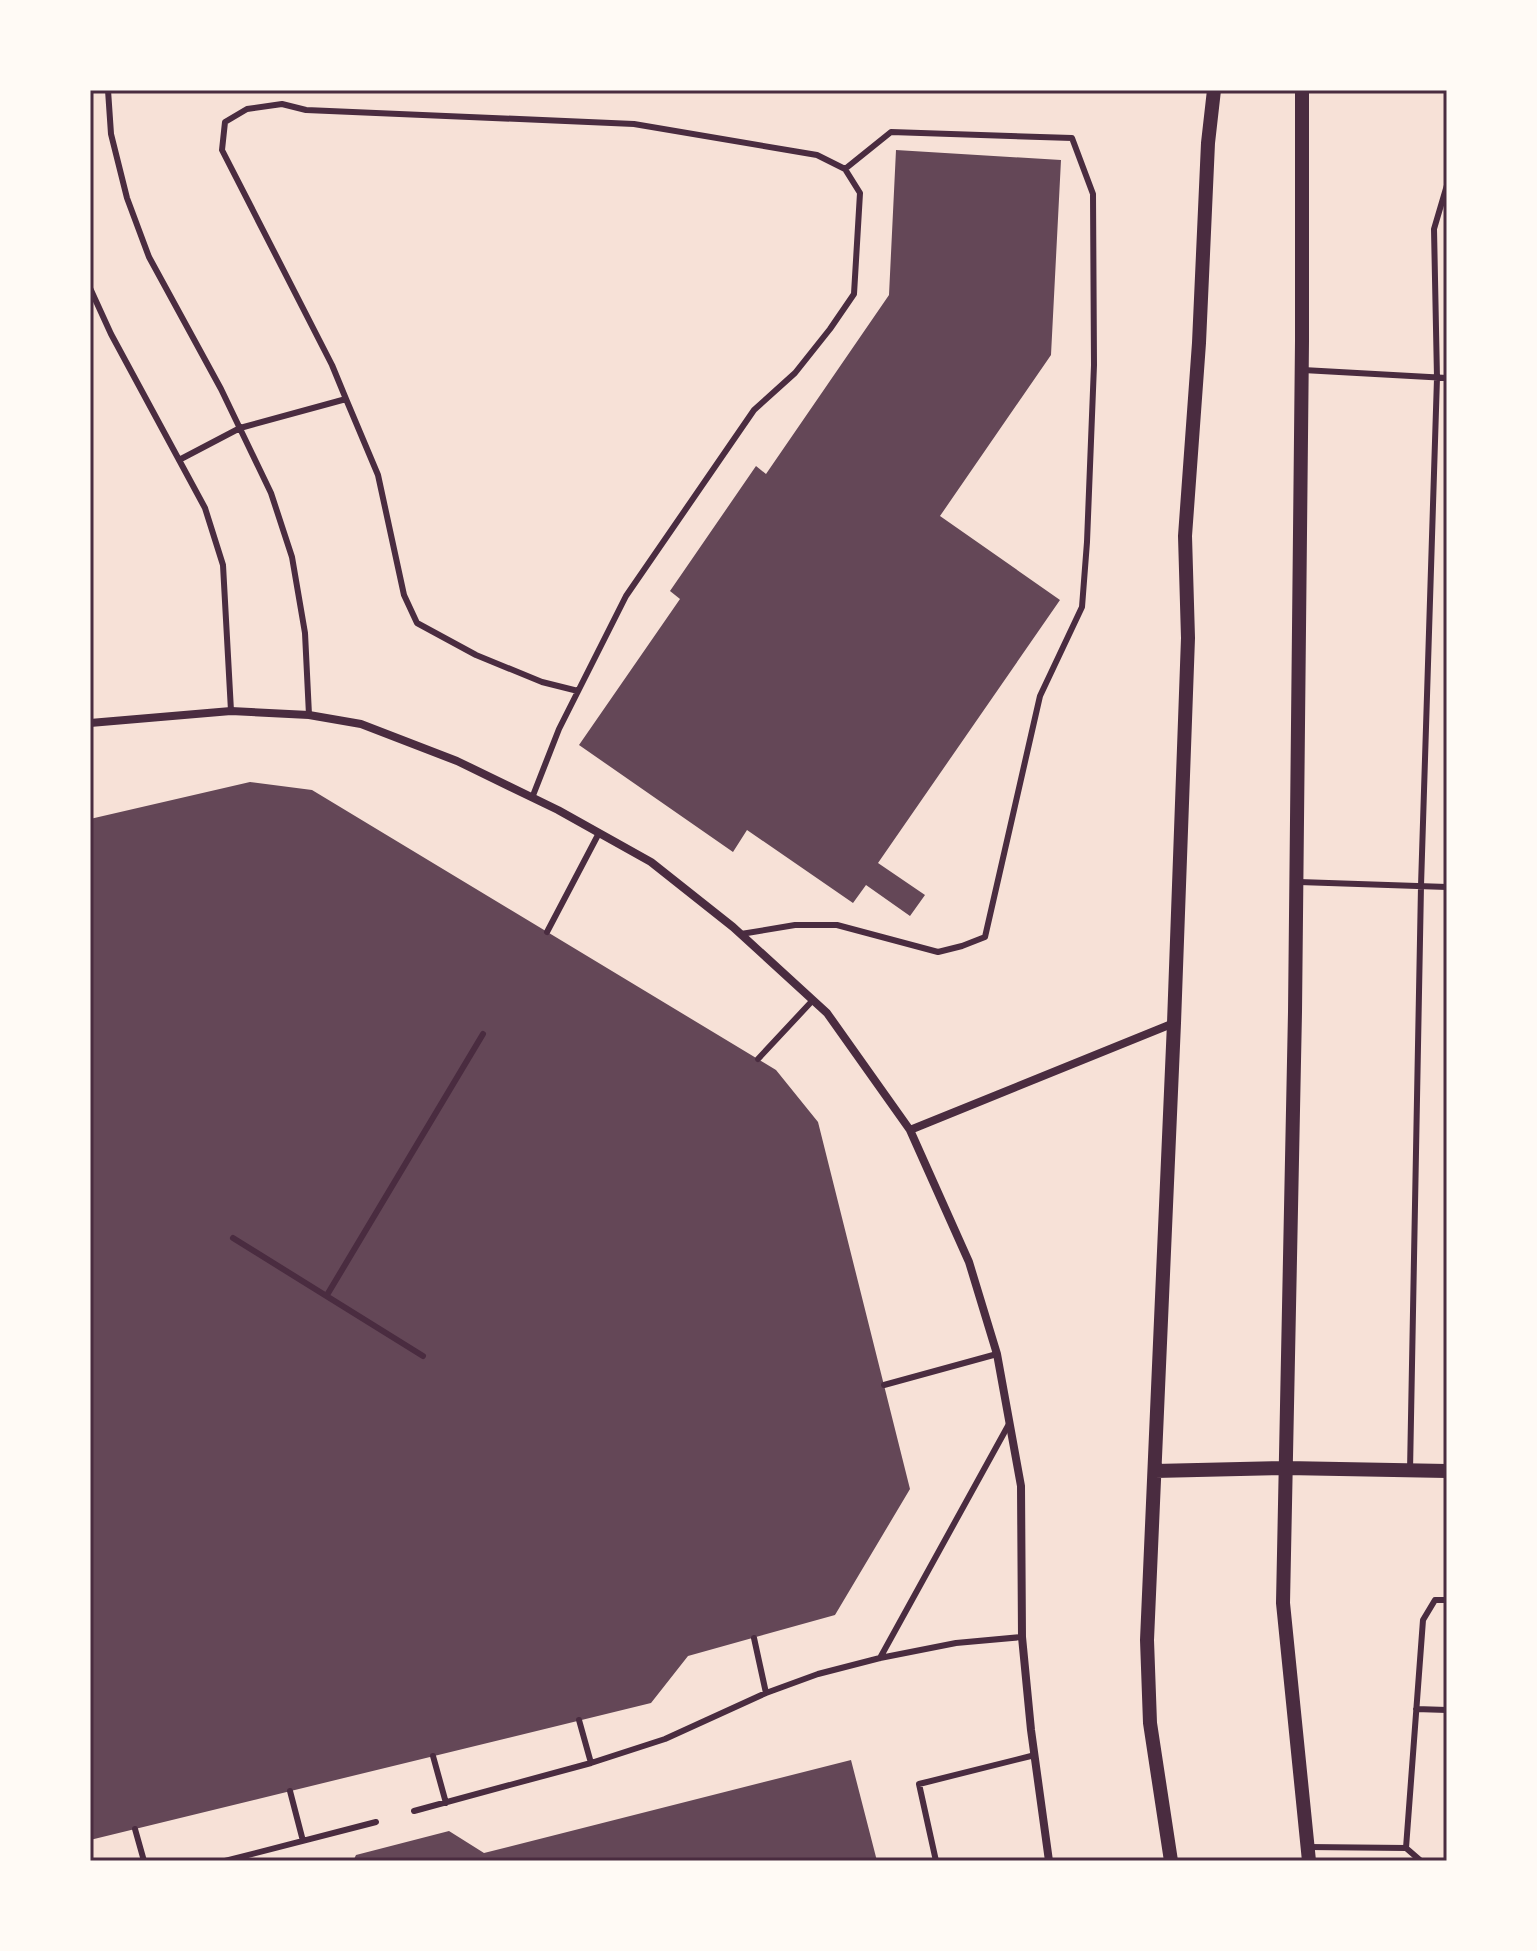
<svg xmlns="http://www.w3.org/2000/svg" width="1537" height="1951" font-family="'Fira Sans Condensed',sans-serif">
<rect width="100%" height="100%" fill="#f7e1d7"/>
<path fill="#644757" d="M896,150l165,10 -10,195 -111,161 120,84 -182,263 47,32 -15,21 -44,-31 -13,18 -106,-73 -14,22 -154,-107 101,-146 -10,-8 86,-125 10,8 123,-179z
M250,782l62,8 464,280 42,52 92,367 -75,126 -147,41 -37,47 -561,137v-1021z
M851,1760l26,101h-524l3,-6 93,-24 35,22z"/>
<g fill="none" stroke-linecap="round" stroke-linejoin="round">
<path stroke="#4a2c40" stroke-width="6" d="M108,90l3,44 16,64 22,59 72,132 50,104 21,64 13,76 4,82
M90,288l21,46 94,174 18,57 8,146
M1303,370l144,8
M346,399l32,76 26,120 13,28 59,32 66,27 36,9
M179,460l61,-32 106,-29 -14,-34 -110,-215 3,-28 22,-13 35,-5 24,6 328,14 183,31 28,14 15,24 -6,101 -24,35 -35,44 -41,37 -128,186 -67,133 -27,69
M90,509v1
M1299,882l148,5
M547,932l52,-99
M741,934l54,-9h42l101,27 24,-6 23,-9 55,-241 42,-89 5,-65 7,-177 -1,-171 -21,-56 -181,-6 -46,37
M758,1059l55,-59
M233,1238l190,118
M327,1295l156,-261
M884,1385l113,-31
M1410,1471l11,-585 16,-508 -3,-149 13,-44
M754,1638l12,55
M880,1658l129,-234
M1416,1709l31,1
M579,1720l12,43
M433,1756l13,47
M290,1791l13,50
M414,1811l177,-48 74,-24 101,-46 52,-19 62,-16 76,-15 66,-6
M135,1829l9,32
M1308,1847l98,1 15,13
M1406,1848l17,-228 12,-20h12
M225,1861l151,-39
M936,1861l-17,-77 116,-29"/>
<path stroke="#4a2c40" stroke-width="8" d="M90,723l141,-12 78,4 52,9 96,37 101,49 93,52 82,65 94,86 83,117 59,132 28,92 24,132 1,151 9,93 18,131
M910,1130l264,-107"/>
<path stroke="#4a2c40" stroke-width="14" d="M1302,90v251l-7,671 -12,591 26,258
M1155,1471l131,-3 161,3
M1171,1861l-21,-138 -3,-83 27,-617 14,-385 -3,-102 14,-193 9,-200 6,-53"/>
</g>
<rect width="1537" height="1951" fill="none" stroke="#fffaf5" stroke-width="184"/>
<rect x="92" y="92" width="1353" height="1767" fill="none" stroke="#4a2c40" stroke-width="3"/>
</svg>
